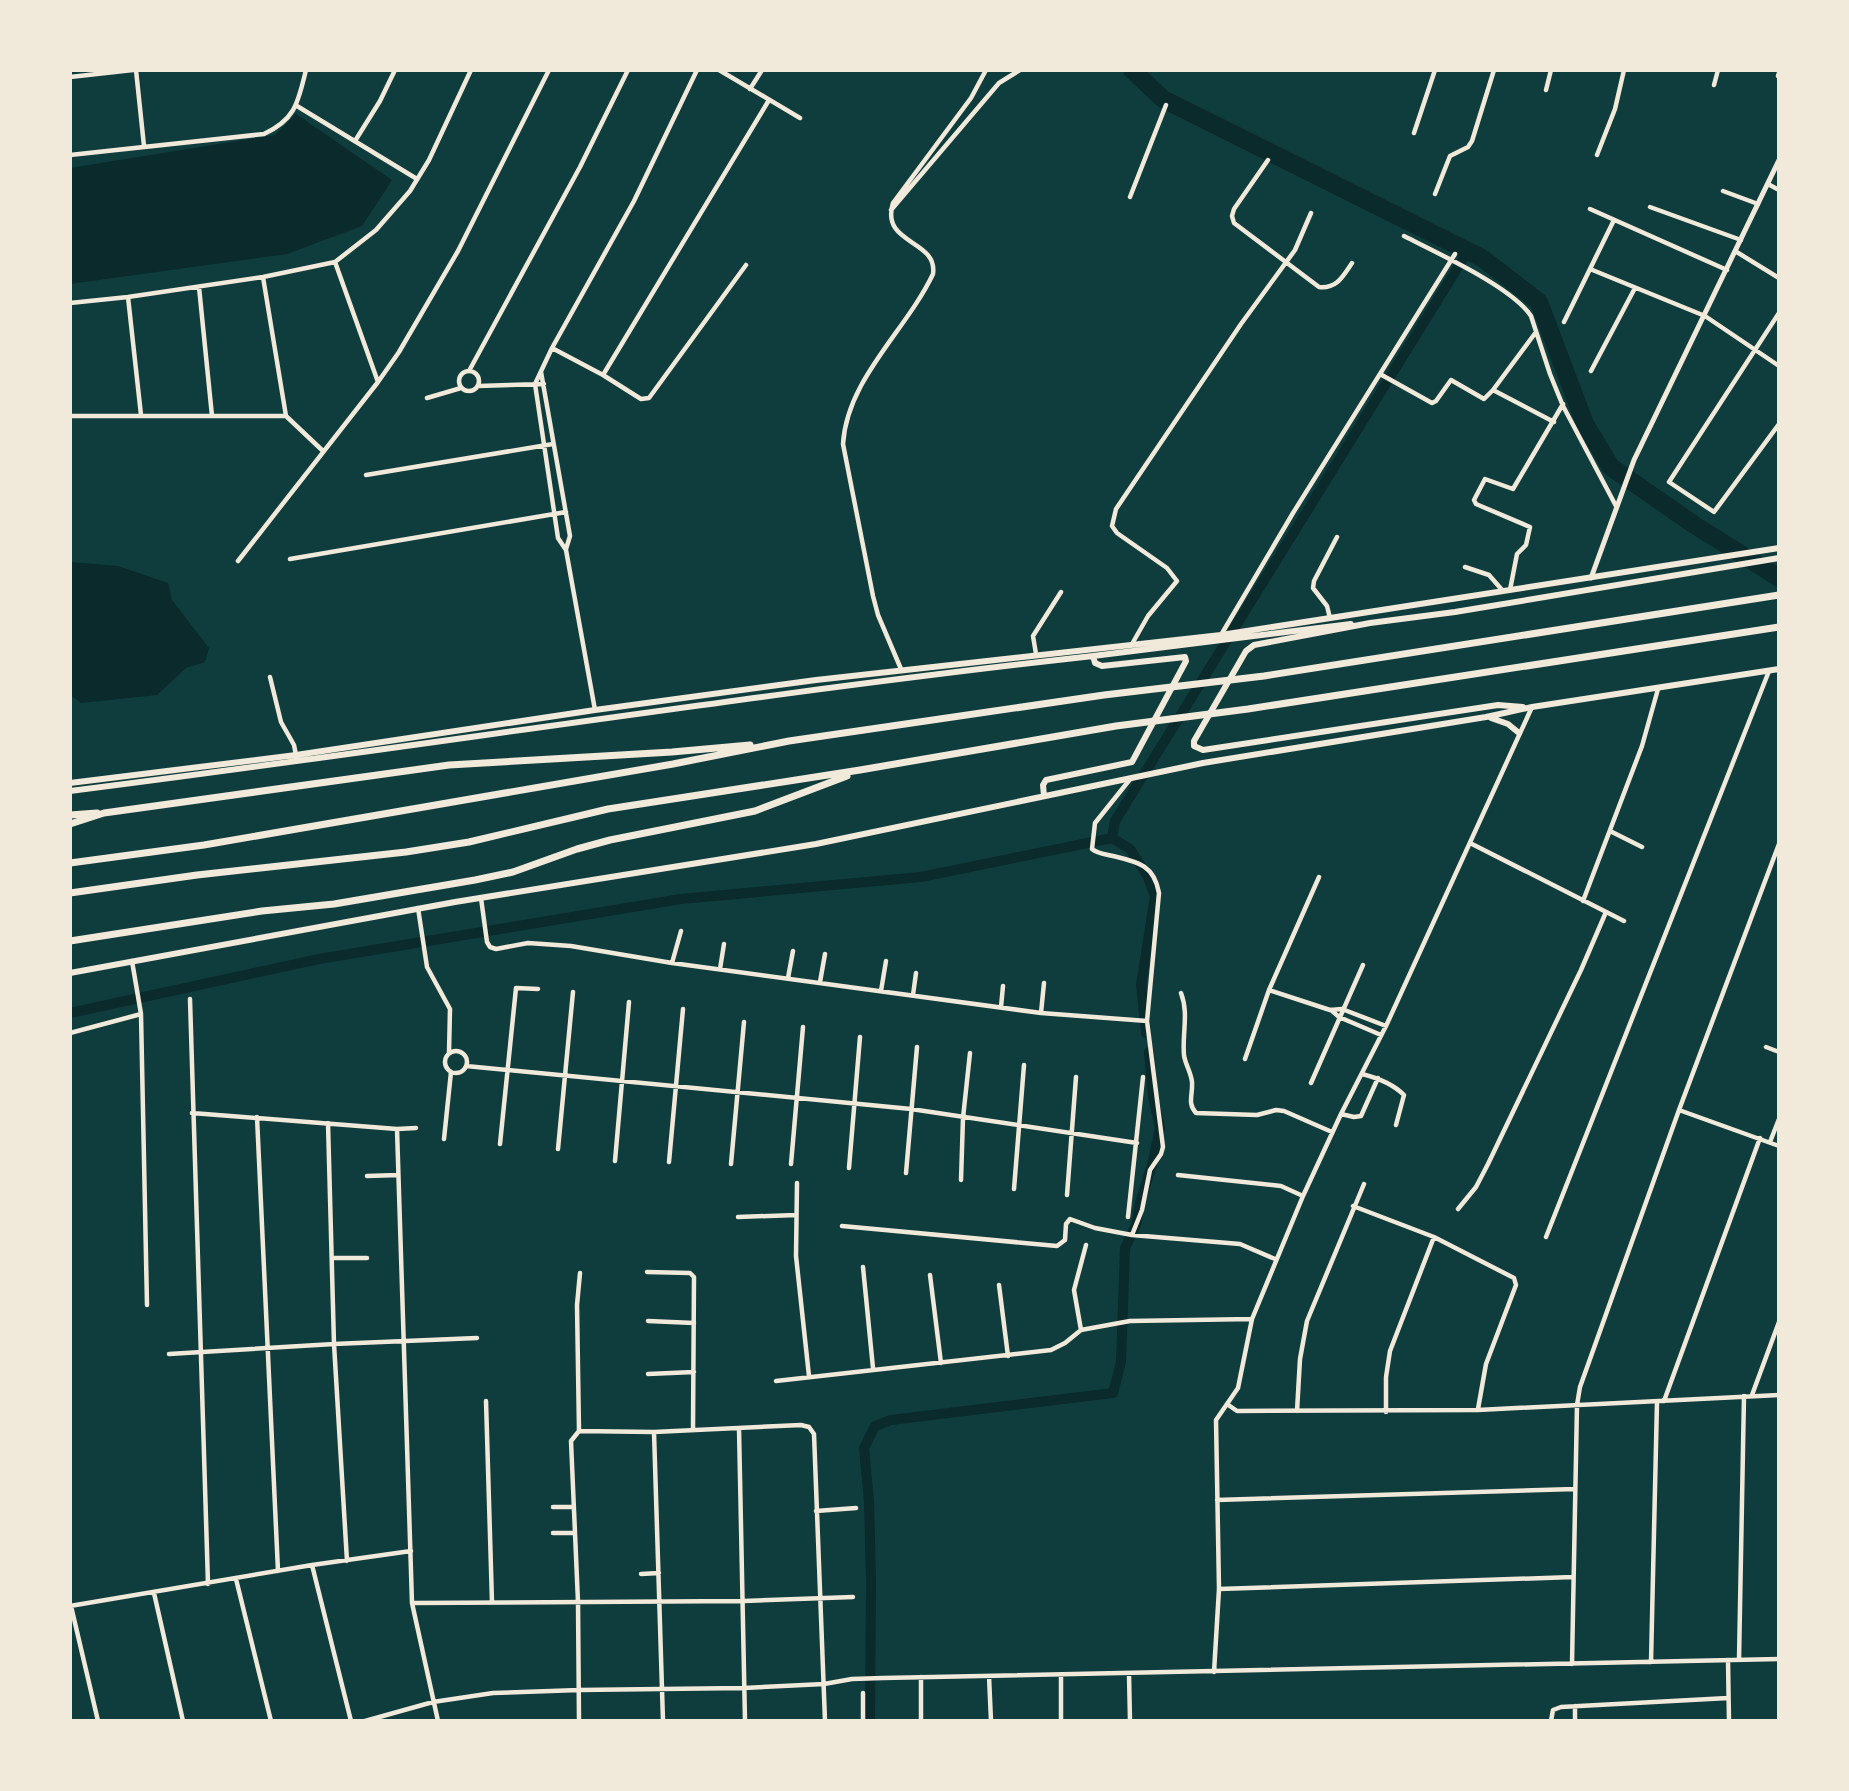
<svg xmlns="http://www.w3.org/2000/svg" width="1849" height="1791" font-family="'Titillium Web',sans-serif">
<rect width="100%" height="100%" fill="#0f3d3e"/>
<path fill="#0a2a2b" d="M296,114l96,66 -30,46 -75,28 -217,30v-116l205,-33z
M70,562l48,4 50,17 4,17 37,48 -4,14 -19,6 -29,27 -76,8 -11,-8z"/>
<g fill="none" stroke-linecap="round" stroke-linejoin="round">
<path stroke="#0a2a2b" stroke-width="10" d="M70,1013l249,-54 362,-60 240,-22 191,-39
M1146,1033l-5,-48 14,-89 -8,-21 -17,-26 -18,-11 3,-17 353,-570
M870,1721l1,-140 -2,-80 -5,-53 11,-22 16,-6 222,-27 8,-31 4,-114 11,-23 4,-22 12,-38 8,-37 -7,-32 -4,-44"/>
<path stroke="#0a2a2b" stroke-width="18" d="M1132,70l31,29 319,159 57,44 46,122 26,43 82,57 86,54"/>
<path stroke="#f1e9da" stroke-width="4.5" d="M136,70l8,76
M719,70l81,48
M1778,76l1,-3
M70,77l63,-7
M1714,85l4,-15
M750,89l12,-19
M1546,90l5,-20
M297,106l120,73
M1414,133l21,-63
M355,141l25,-40 15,-31
M70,155l194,-21c32,-15 34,-32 42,-64
M1597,155l18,-46 9,-39
M1268,160l-34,49 -2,7 2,7 85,64c18,2 24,-11 33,-24
M1768,184l11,6
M1723,191l35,13
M1435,194l15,-38 18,-9 4,-6 22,-71
M1130,197l36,-92
M1650,207l91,33
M1590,209l137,61
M891,210l108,-127 21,-13
M1404,236c33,17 108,51 127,80l19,58 13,32 53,100
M1735,251l44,27
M335,262l43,120
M1590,269l24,-49
M263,277l23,139 37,35
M199,287l13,129
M128,297l13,118
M70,303l58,-6 135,-20 72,-15 41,-32 34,-39 19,-31 42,-90
M1779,313l-110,169 45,30 65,-88
M1564,322l26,-53 115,47 74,50
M552,348l51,27 38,24 8,-1 97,-133
M459 381a10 10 0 1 1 20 0a10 10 0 1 1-20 0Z
M469,371l111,-204 48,-97
M1591,371l44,-83
M541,372l29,164 -4,13
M1380,374l52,29 4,-2 15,-21 33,19 9,-9 43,-58
M603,375l166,-275
M478,386l66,-2
M1493,390l61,32
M427,398l34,-10
M70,416h216
M366,475l187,-31
M290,559l276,-47
M238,561l140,-179 21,-30 59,-101 91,-181
M1465,567l24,8 14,16
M1510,590l7,-36 9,-9 4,-18 -54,-23 -2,-4 11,-21 28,10 50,-85
M1330,618l-3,-12 -14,-18 1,-7 23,-44
M1221,635l72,-122 162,-259
M1132,644l16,-28 29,-35 -10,-13 -50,-35 -5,-7 4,-17 125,-185 54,-74 16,-37
M1036,654l-3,-18 28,-44
M901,669l-23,-54 -5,-19 -30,-152c4,-65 63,-113 90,-170 5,-35 -53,-29 -40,-71l78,-105 15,-28
M270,677l11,45 13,23 2,10
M595,710l-29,-160 -8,-12 -23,-154 17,-36 82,-147 63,-131
M1131,778l-36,45 -3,26c6,5 13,5 21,7 25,6 41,9 46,37l-12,128 16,126 -2,7 -11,16 -8,40 -10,25
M1610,831l32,16
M1470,843l154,78
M481,898l6,44 3,5 6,2 32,-6 43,3 101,17 369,50 106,8
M1583,901l59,-155 16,-57
M418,908l9,59 23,42 -1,44
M132,961l9,53 6,291
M672,963l9,-32
M720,969l4,-25
M788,978l5,-27
M820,982l5,-28
M1269,990l61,20 12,-1 44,17
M881,991l5,-30
M1181,993c8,21 1,40 3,62 1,9 7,17 8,27 1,13 -5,21 4,31l61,2 19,-5 8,1 48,21
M913,995l3,-22
M190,999l18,585
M1001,1007l2,-21
M1331,1010l8,7 42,18
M1041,1013l3,-30
M70,1033l71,-19
M1766,1047l13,5
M445 1062a11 11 0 1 1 22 0a11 11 0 1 1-22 0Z
M1245,1059l24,-69 50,-113
M466,1066l445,43 226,34
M1362,1074c16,4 31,10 42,21l-8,30
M1311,1083l52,-118
M1679,1110l100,36
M192,1113l205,16 19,-1
M1341,1114l13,3 7,-1 17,-38
M257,1117l21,454
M328,1123l6,221 13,217
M397,1129l15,474 26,118
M444,1139l7,-67
M1770,1142l9,-23
M500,1144l16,-156 22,1
M558,1149l15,-157
M615,1161l14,-159
M669,1162l14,-153
M731,1164l13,-142
M791,1164l12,-137
M849,1168l11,-131
M906,1173l11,-126
M1178,1175l103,11 22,10
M367,1176l31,-1
M961,1180l2,-62 7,-65
M797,1183l-1,73 13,120
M1014,1189l10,-124
M1067,1195l9,-118
M1353,1206l81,31 80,41 2,7 -30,79 -8,45
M1458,1209l18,-22 12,-23 93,-194 25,-58
M738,1217l58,-2
M1128,1217l15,-140
M842,1226l215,20 8,-6 1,-16 4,-5 25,9 37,7 108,9 35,15
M1546,1237l223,-566
M332,1258h35
M863,1267l10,101
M647,1272l43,1 4,4 -1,151
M930,1275l11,88
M999,1285l9,71
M648,1321l46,2
M1081,1330l-7,-40 12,-45
M169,1354l165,-10 143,-6
M648,1374l46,-2
M776,1381l275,-31 14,-7 16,-13 49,-9 122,-2
M1752,1395l27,-73
M486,1401l6,201
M1664,1401l96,-263
M1227,1404l10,7 241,-1 301,-15
M1297,1411l3,-52 7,-38 57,-137
M1386,1412v-35l4,-26 44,-114
M739,1428l6,293
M579,1431l-2,-126 3,-32
M654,1432l9,289
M1217,1500l358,-11
M553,1507h21
M816,1511l40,-3
M553,1533h22
M312,1565l39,156
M641,1574l18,-1
M236,1579l35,142
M1219,1589l354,-12
M154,1593l29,128
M412,1603l332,-2 109,-4
M70,1606l242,-41 99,-14
M71,1606l27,115
M1728,1660l1,61
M1739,1660l5,-264
M1651,1662l6,-260
M1572,1664l5,-259 3,-18 99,-277 100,-266
M1214,1672l5,-83 -3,-169 22,-32 14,-69 51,-123 38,-82 45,-88 146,-319
M1129,1674l1,47
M1061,1675v46
M989,1676l2,45
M1575,1706v15
M365,1721l68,-19 60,-9 86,-3 165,-2 80,-4 28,-5 31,-1 896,-19
M579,1721l-1,-119 -7,-161 8,-10 75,1 147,-7 8,2 5,7 11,287
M863,1721v-28
M921,1721v-44
M1551,1721l2,-11 8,-3 167,-9"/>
<path stroke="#f1e9da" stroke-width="5" d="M1591,578l43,-118 145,-300"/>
<path stroke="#f1e9da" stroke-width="6" d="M1093,656l258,-32
M1523,707l-25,-2 -295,45 -9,-4v-5l52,-90 8,-6 116,-22 85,-11 324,-54
M1491,718l17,6 11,9
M70,783l226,-28 299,-45 221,-30 405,-45 558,-87
M70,791c341,-43 681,-97 1023,-135l2,7 7,3 83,-9 1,4 -54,101 -86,18 -3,5 1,11
M70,973l385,-71 361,-58 387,-81 283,-46 46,-10 247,-38"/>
<path stroke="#f1e9da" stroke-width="7" d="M70,815l27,-2
M70,824l34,-11 345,-48 223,-13 78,-7
M70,863l134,-18 469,-81 116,-23 315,-46 160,-19 515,-81
M70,893l127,-18 209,-23 63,-10 139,-33 252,-39 256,-44 132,-17 531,-82
M70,941l192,-30 72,-7 141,-24 38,-8 64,-23 33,-9 145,-29 92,-35"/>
</g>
<rect width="1849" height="1791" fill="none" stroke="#f1e9da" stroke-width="144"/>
</svg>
